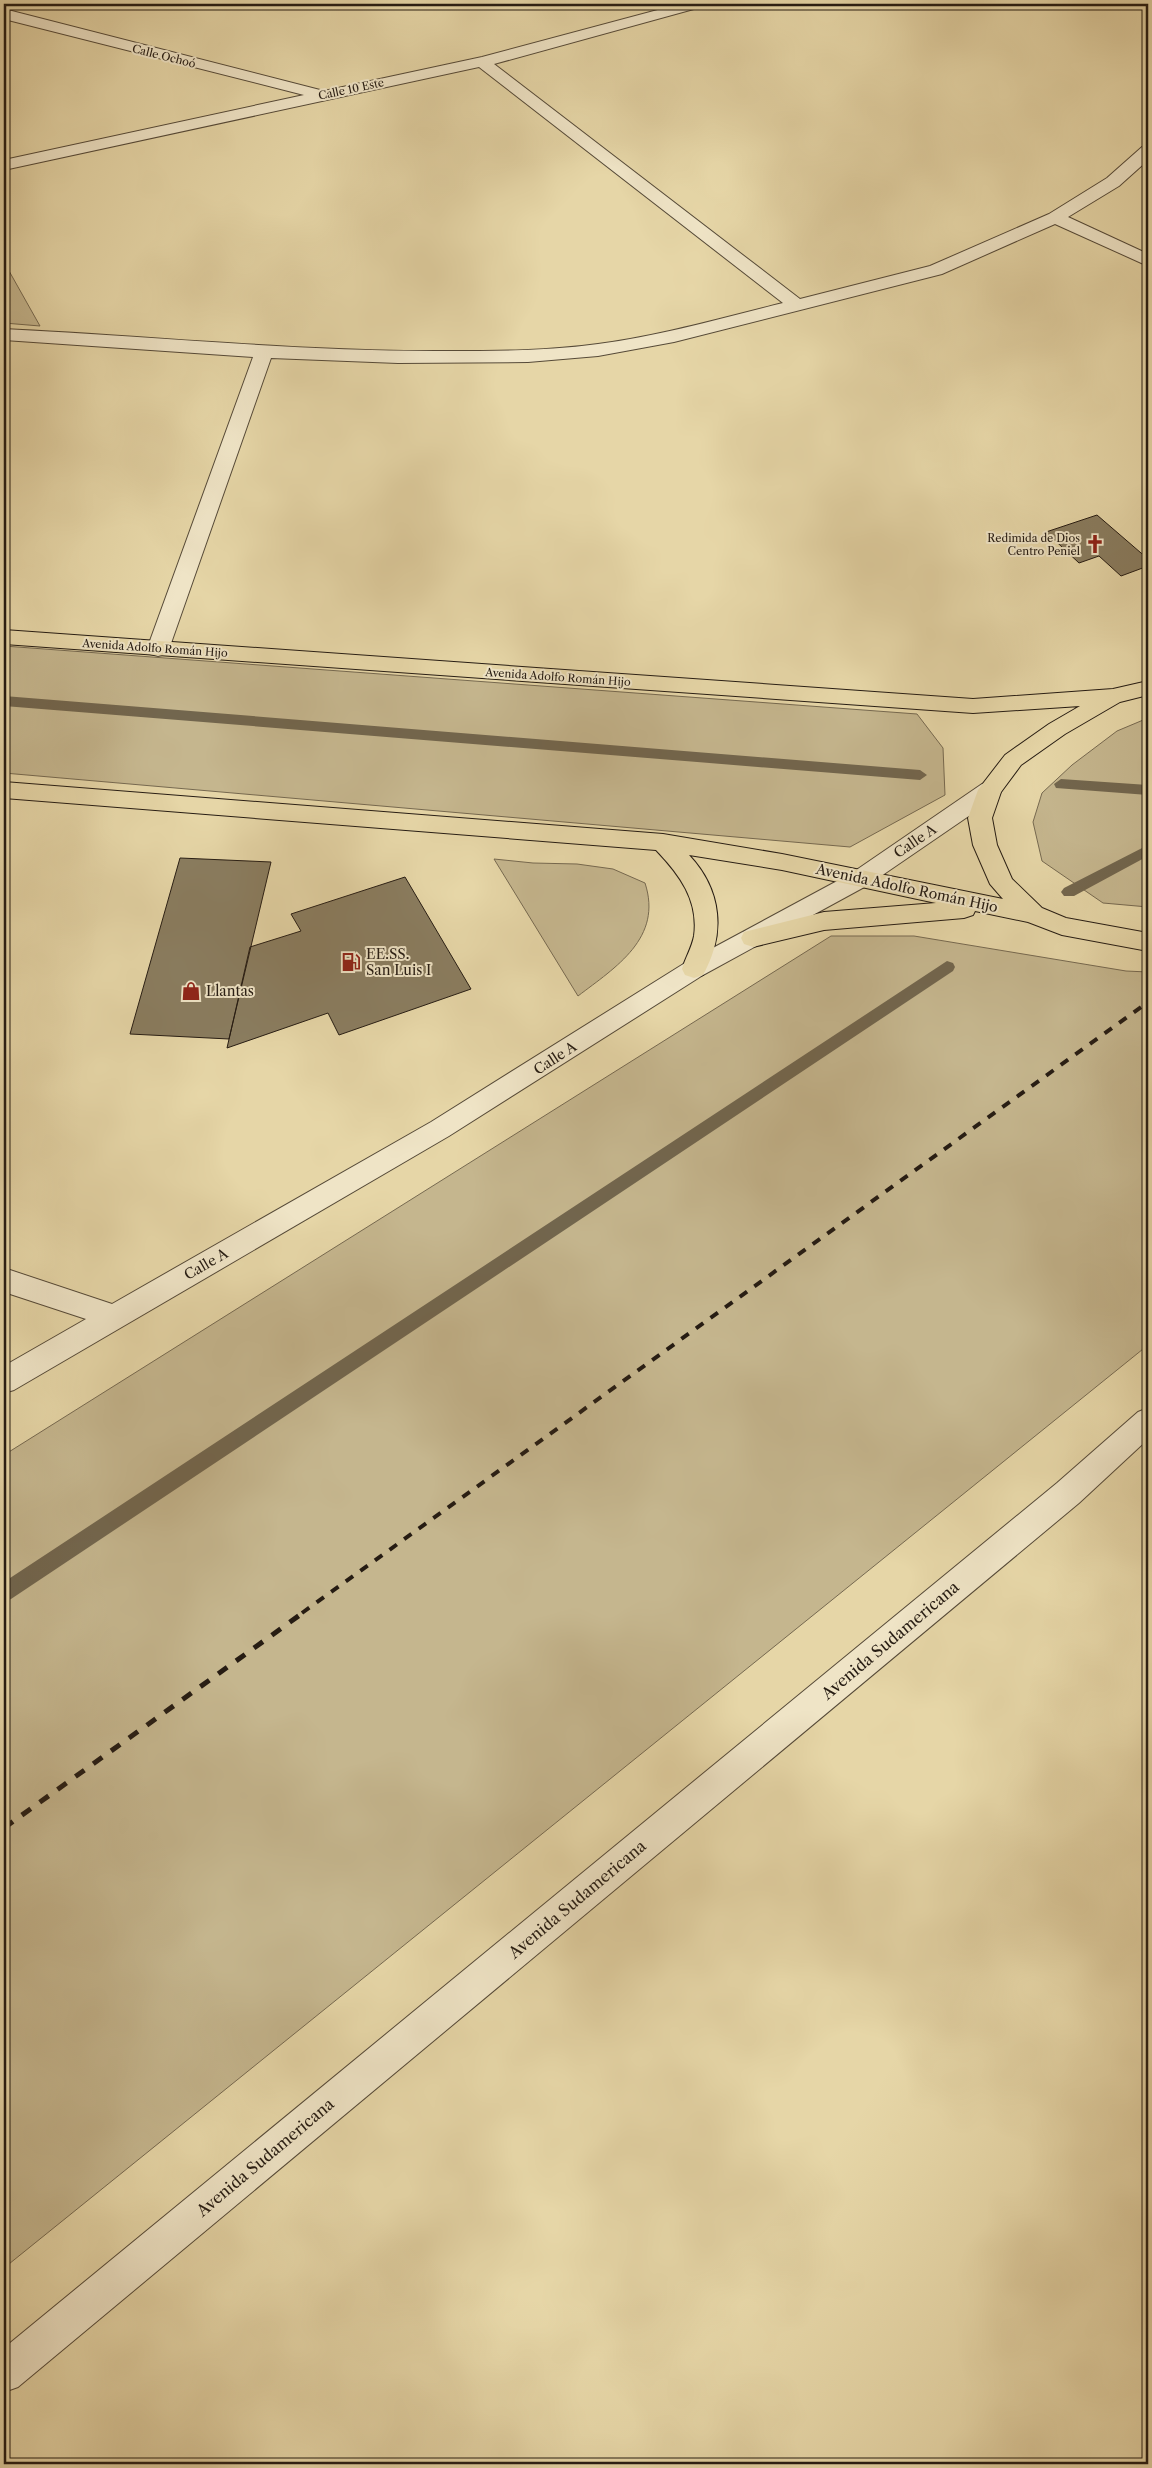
<svg xmlns="http://www.w3.org/2000/svg" width="1152" height="2468" font-family="'Libre Caslon Text',serif">
<rect width="100%" height="100%" fill="#e6d6a7"/>
<filter id="stains"><feTurbulence type="fractalNoise" baseFrequency=".004" numOctaves="4"/><feColorMatrix values="0 0 0 0 .2 0 0 0 0 .09 0 0 0 0 .02 0 0 0 .5 -.17"/></filter>
<radialGradient id="worn" r=".72"><stop offset=".6" stop-color="#630" stop-opacity="0"/><stop offset="1" stop-color="#630" stop-opacity=".3"/></radialGradient>
<path fill="#c5b68e" stroke="#766950" d="M4,262l36,64 -36,-3z
M4,646l913,68 26,34 2,47 -95,52 -846,-74z
M1148,718v189l-45,-4 -61,-42 -9,-39 9,-29 30,-28 45,-34z
M494,859l39,4 44,1 36,5 32,14c18,55 -29,84 -67,113z
M831,936h83l212,35 22,1v373l-1144,923v-813z"/>
<g fill="none" stroke-linecap="round" stroke-linejoin="round">
<path fill="#72664e" fill-rule="evenodd" d="M4,696l916,74 7,5 -7,5 -916,-74z
M1061,779l87,6v10l-92,-7 -2,-4z
M1148,845v11l-74,40h-10l-3,-4 3,-4z
M947,961l6,2 2,4 -2,4 -942,628 -7,3v-20z"/>
</g>
<path fill="#8a7d60" stroke="#261c13" d="M1097,515l51,44v7l-27,10 -22,-20 -20,7 -33,-31z
M180,858l91,4 -42,177 -99,-5z
M405,877l66,112 -132,46 -11,-22 -101,35 23,-101 51,-16 -10,-17z"/>
<g fill="none" stroke-linecap="round" stroke-linejoin="round">
<g stroke="#564a38" stroke-width="2">
<path id="minor" d="M680,4h24l-3,3 -207,57 306,235 130,-33 119,-52 58,-36 35,-31 6,-1v14l-29,26 -51,31 80,37v12l-93,-42 -113,50 -268,68 -76,14 -70,6 -130,1 -127,-5 -102,291 -3,5 -8,2 -8,-2 -3,-5 106,-292 -249,-17v-11c148,7 296,23 444,22 50,0 100,0 150,-7 62,-8 124,-26 185,-41l-304,-236 -475,103v-10l300,-65 -300,-76v-10l320,82 158,-34z
M990,782l8,2 4,6 -4,6 -130,89 -165,90 -254,161 -435,254 -10,3v-27l82,-47 -82,-27v-24l108,36 319,-182 254,-159 167,-90 130,-89z
M1148,1408v31l-69,64 -1061,884 -14,5v-44l1053,-865 81,-71z"/>
</g>
<g stroke="#261c13" stroke-width="2">
<path id="major" d="M4,630l969,69 140,-10 35,-8v14l-28,7 -55,32 -44,31 -20,27 -9,26 5,27 15,34 30,29 24,10 82,15v18l-86,-16 -34,-13 -53,-11 -2,4 -9,3 -140,12 -71,17 -9,-3 -3,-6 3,-6 80,-20 112,-9 -154,-33 -93,-15c33,35 37,79 14,120l-9,3 -9,-3 -3,-6c3,-10 10,-22 12,-33 5,-36 -15,-62 -38,-86l-652,-52v-16l659,52 119,20 221,45 -13,-15 -17,-39 -5,-27 10,-28 27,-35 44,-31 31,-18 -107,7 -969,-69z"/>
</g>
<use href="#minor" fill="#efe4c6" fill-rule="evenodd"/>
<use href="#major" fill="#e6d6a7" fill-rule="evenodd"/>
<path stroke="#261c13" stroke-width="4" stroke-dasharray="9 9" stroke-linecap="butt" d="M302,1613l846,-611"/>
<path stroke="#261c13" stroke-width="5" stroke-dasharray="11 11" stroke-linecap="butt" d="M4,1828l300,-216"/>
</g>
<defs>
<g id="church-bare" transform="scale(1.5)"><path d="M-1.2-6h2.4v3.5h3.3v2.4h-3.3V6h-2.4V-.1h-3.3v-2.4h3.3Z" fill="#8f2418" stroke="#efe4c6" stroke-width="2.5" paint-order="stroke"/></g>
<g id="fuel-bare" transform="scale(1.5)"><path d="M-5.5-6h7V0h2V4h1.3V-2.5L3-4.5l.8-.8L6-3V5H2.5V1h-1V6h-7ZM-4.2-4.7v3.2H.2V-4.7Z" fill="#8f2418" stroke="#efe4c6" stroke-width="2.5" paint-order="stroke"/></g>
<g id="shop-bare" transform="scale(1.5)"><path d="M-5-2.5h2.3a2.7 3.5 0 0 1 5.4 0H5L5.5 6h-11ZM-1.5-2.5h3a1.5 2.3 0 0 0-3 0Z" fill="#8f2418" stroke="#efe4c6" stroke-width="2.5" paint-order="stroke"/></g>
</defs>
<g fill-rule="evenodd">
<use href="#church-bare" x="1095" y="544"/>
<use href="#fuel-bare" x="351" y="962"/>
<use href="#shop-bare" x="191" y="991"/>
</g>
<g text-anchor="middle" stroke-width="4" stroke-linejoin="round" paint-order="stroke">
<g font-size="11" fill="#261c13" stroke="#efe4c6">
<text transform="translate(164 56) rotate(14)" y="4">Calle Ochoó</text>
<text transform="translate(351 89) rotate(-12)" y="4">Calle 10 Este</text>
<text transform="translate(155 648) rotate(4)" y="4">Avenida Adolfo Román Hijo</text>
<text transform="translate(558 677) rotate(4)" y="4">Avenida Adolfo Román Hijo</text>
</g>
<g font-size="11" fill="#261c13" stroke="#efe4c6" text-anchor="end">
<text x="1080" y="542">Redimida de Dios<tspan x="1080" dy="13">Centro Peniel</tspan></text>
</g>
<g font-size="14" fill="#261c13" stroke="#efe4c6">
<text transform="translate(915 841) rotate(-34)" y="5">Calle A</text>
<text transform="translate(907 888) rotate(12)" y="5">Avenida Adolfo Román Hijo</text>
<text transform="translate(555 1058) rotate(-33)" y="5">Calle A</text>
<text transform="translate(206 1264) rotate(-30)" y="5">Calle A</text>
</g>
<g font-size="14" fill="#261c13" stroke="#efe4c6" text-anchor="start">
<text x="366" y="959">EE.SS.<tspan x="366" dy="16">San Luis I</tspan></text>
<text x="206" y="996">Llantas</text>
</g>
<g font-size="16" fill="#261c13" stroke="#efe4c6">
<text transform="translate(890 1640) rotate(-40)" y="6">Avenida Sudamericana</text>
<text transform="translate(577 1899) rotate(-40)" y="6">Avenida Sudamericana</text>
<text transform="translate(265 2157) rotate(-40)" y="6">Avenida Sudamericana</text>
</g>
</g>
<rect width="1152" height="2468" fill="none" stroke="#e6d6a7" stroke-width="20"/>
<rect x="5" y="5" width="1142" height="2458" fill="none" stroke="#261c13" stroke-width="2.5"/>
<rect x="10" y="10" width="1132" height="2448" fill="none" stroke="#261c13"/>
<rect width="100%" height="100%" filter="url(#stains)"/>
<rect width="100%" height="100%" fill="url(#worn)"/>
</svg>
